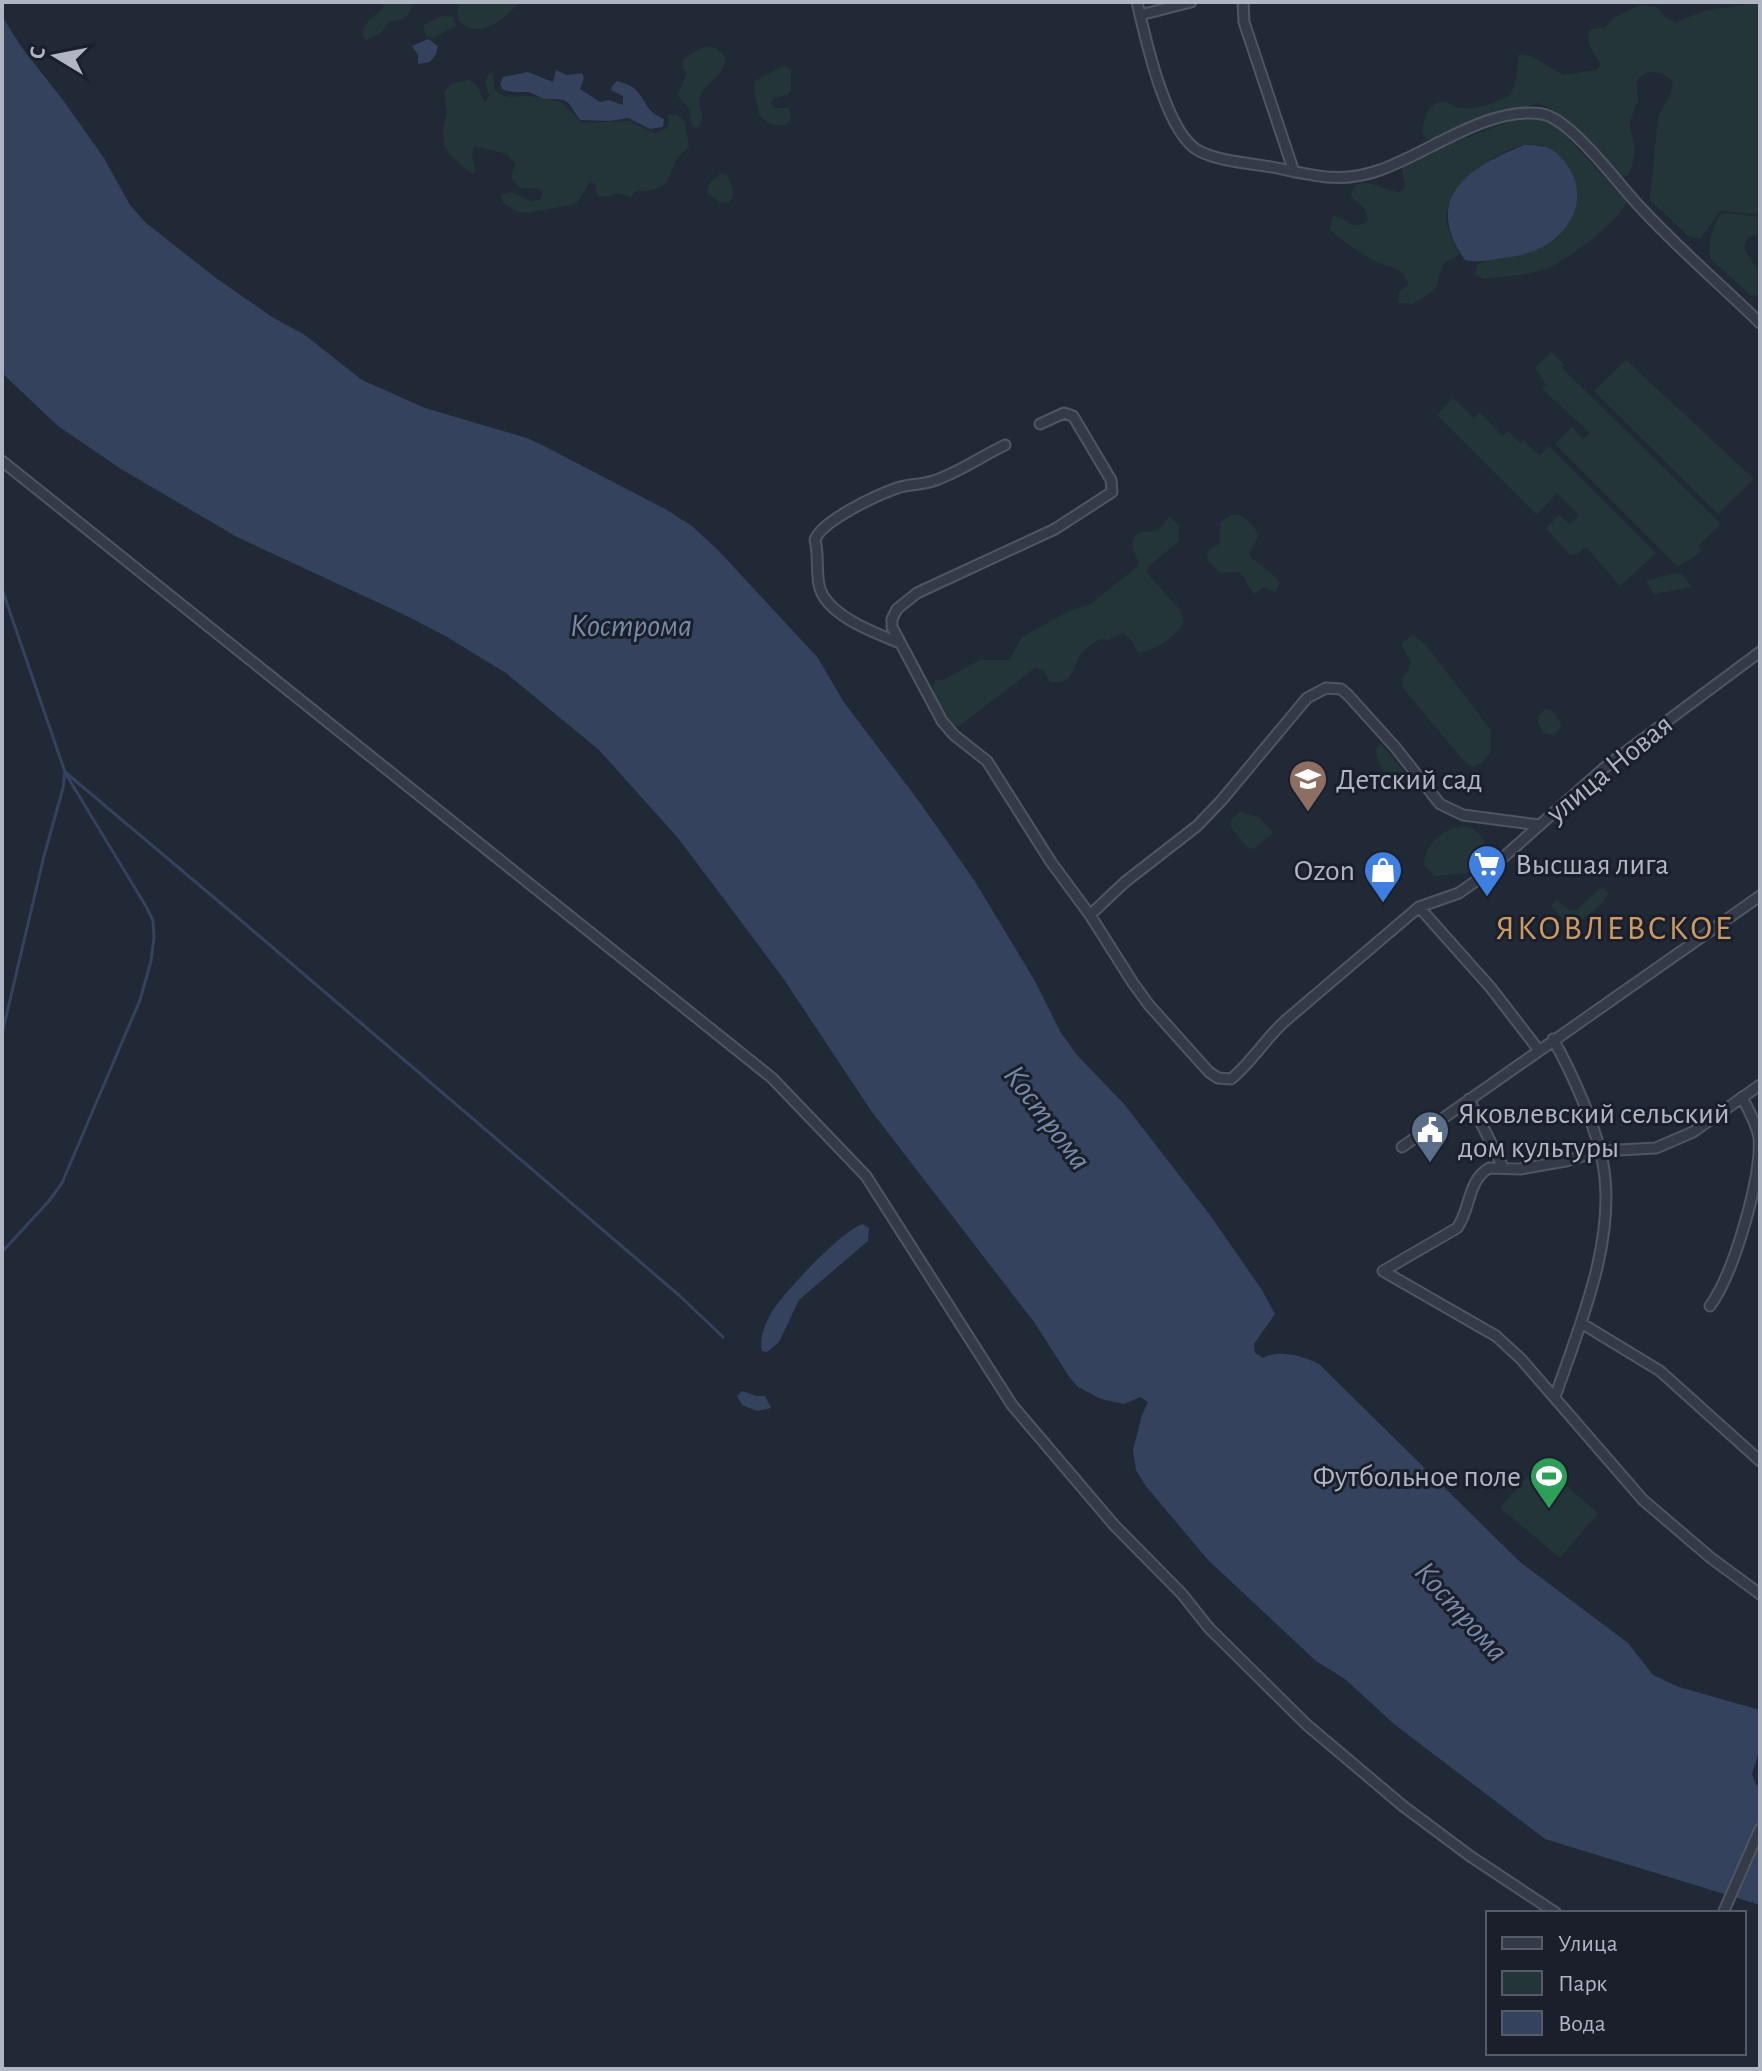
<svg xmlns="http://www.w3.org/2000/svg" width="1762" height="2071" font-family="'Alegreya Sans',sans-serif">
<rect width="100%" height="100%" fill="#212836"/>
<path fill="#243538" d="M381,2h33c-5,15 -10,19 -24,19l-10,13 -14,6 -4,-5c3,-15 12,-18 22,-28z
M458,2h62c-16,17 -40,40 -62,18z
M1760,2v212l-40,-3 -20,28 -12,-3 -38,-36 8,-83 12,-22 3,-13c-7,-8 -18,-12 -28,-9l-9,8 2,20 -9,22 6,24 -3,19 -5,10 -6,1 -66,-66 -17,-8 -104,37 -8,-1 -4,-6c1,-15 8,-35 25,-31 15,14 46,2 62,-6l6,-11 4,-31 12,2 32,19 33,-5 5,-5 -13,-22 1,-13 16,-3 9,-9 26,-13 17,2 8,10 10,5 30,-11z
M441,16l12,1 3,9 -23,12 -7,-3 -3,-10z
M713,47c32,17 -9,35 -13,50 -3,12 7,18 -2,30h-3l-4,-4 -1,-13 -13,-15 10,-22 -5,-6 1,-8 18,-11z
M783,66l8,4v21l-4,4 -13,3 -3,5 4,5h14l2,10 -4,6c-11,4 -21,-1 -28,-9 0,-12 -7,-23 -4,-34z
M489,74h4c1,6 -1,14 4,18 9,8 21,3 32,4 8,1 23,4 32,6l21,21 48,-2 24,12 13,-5 2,-6 -2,-7h10l8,7 4,26c-27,15 -6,44 -53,43l-5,6 -14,-4 -10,4 -10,-1 -2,-12 -5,-2 -12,19 -6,4 -47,8 -8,-2 -14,-8 -2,-8 11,-3 20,10 8,-3 3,-7c-12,-10 -22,6 -32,-16l5,-12 -9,-10 -33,-8 -2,10 4,16 -4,2 -21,-18 -7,-11 -1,-16 4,-16 -3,-21 9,-9 16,-3 7,4 9,18 4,-6 -4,-15z
M1527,118l18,2 13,7 68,74c-1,16 -58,58 -74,65 -20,10 -47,10 -68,13l-9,-5 2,-9c23,-11 49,-8 71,-22l-4,-98c-6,0 -13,-1 -19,0 -30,5 -72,39 -78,68 -4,16 10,29 12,42 -24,9 -15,17 -25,36l-22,13 -14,-1 1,-11 10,-8c-8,-20 -21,-15 -36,-24 -14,-8 -32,-19 -43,-31l3,-13c15,2 22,17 35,4l-3,-11 -14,-12c3,-29 34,-5 49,-5l5,-5 -3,-18 6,-9 103,-39z
M721,173l6,2c4,10 11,19 1,28l-8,-1 -13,-9 2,-9z
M1728,213l32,4v17l-12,3 -4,11 16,26v22l-10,-1 -40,-37c-2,-15 2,-31 10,-43z
M1551,352l14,13 -3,3 159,156 -23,22 3,6 -23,15 -123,-123 17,-17 11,12 7,-6 -48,-44 4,-4 -11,-17z
M1626,360l128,119 -36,35 -124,-123z
M1453,398l21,20 6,-6 22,24 6,-5 12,12 4,-3 15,16 10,-10 107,107 -36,33 -34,-39 -9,7 -7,1 -24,-27 13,-13 11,9 9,-9 -22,-22 -20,22 -100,-100z
M1234,514c12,2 20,11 25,22l-10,17c6,12 23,17 31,30l-5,9 -11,-5 -10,7 -14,-22 -19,1 -13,-12 -1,-9 13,-9v-21z
M1169,517l10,8v16l-30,25 -3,6 35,39 3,11c-9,14 -29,31 -46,30l-9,-15 -6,-4 -15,7 -8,-1c-6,4 -13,8 -17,13 -13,15 -6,32 -33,30l-7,-12 -8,-2 -76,58 -8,-2 -18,-33 2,-11h8l37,-20h29l13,-23 47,-26 22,-7 47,-38 1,-5 -7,-13c2,-25 17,-11 29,-21 3,-3 5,-7 8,-10z
M1675,573l7,1 10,13 -38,7 -8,-13z
M1413,635l12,9 66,86v22l-9,11 -9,4 -10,-7 -60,-72 -1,-10 7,-8 2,-8 -9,-15v-4z
M1545,709l6,1 9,12 1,6 -7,7 -11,-2 -5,-11v-6z
M1381,744l29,35 1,9c-18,0 -35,-23 -35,-40z
M1240,812l19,5 13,14v3l-19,15 -5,-1 -18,-22 1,-6z
M1464,826c25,5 29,34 7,47l-36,3 -11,-11c0,-20 20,-38 40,-39z
M1601,888l8,4c-5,13 -28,32 -42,32l-16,-18 5,-7 13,11h7z
M1539,1462l59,51 -38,45 -60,-50z"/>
<path fill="#35425d" d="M2,16l20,32 41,52 41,58 26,47 16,18 70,55 56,39 33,18 57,45 63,28 102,30 17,8 123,64 25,16 26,24 100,108 25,43 78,103 53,76 61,101 26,52 16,22 47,49 86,111 52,75 13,24 -21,30 1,9 8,5c15,-9 40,-2 56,6l201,198 108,81 25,32 26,12 81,23v38l-8,26 4,11 4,2v118l-215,-66 -151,-115 -49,-45 -29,-18 -108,-101 -63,-75 -9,-15 -3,-20 9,-35 6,-13 -8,-5 -16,7 -23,-5 -23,-12 -8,-9 -36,-56 -162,-210 -89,-134 -65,-87 -40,-53 -79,-88 -93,-77 -59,-36 -40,-21 -170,-79 -116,-68 -63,-43 -56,-53z
M428,39l10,7 -2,8 -6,8 -12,2v-9l-6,-9z
M556,70l11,5 15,-2 2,5 -4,11 20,13 9,-2 14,5v-9l-12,-6 1,-4 5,-5c6,2 15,4 19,9 13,14 8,20 28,29l-1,8 -13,2 -22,-11 -18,3 -30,-1c-14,-20 -9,-21 -34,-21 -7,-1 -12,-6 -18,-7 -10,0 -17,1 -26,-3l-2,-5 3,-7 25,-5 25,10z
M1524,145c23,-1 33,4 45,23 20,32 1,66 -31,81 -10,5 -24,8 -36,9 -12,2 -24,5 -37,2 -43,-62 2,-92 59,-115z
M863,1224l6,4 -1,13 -69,59 -20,42 -12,10 -5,-1c-3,-11 2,-25 8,-36 10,-19 74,-87 93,-91z
M742,1391l15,5h8l6,12 -14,3 -15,-6 -5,-9z"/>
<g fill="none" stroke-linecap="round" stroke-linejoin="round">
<path stroke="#35425d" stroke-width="3" d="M2,589l63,183 -2,16 -19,68 -42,178
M65,772l165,139 450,385 43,41
M2,1252l47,-51 13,-18 78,-183 11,-39 3,-24 -1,-16 -6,-13 -80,-132"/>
<g stroke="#4f5561" stroke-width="13">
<path id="minor" d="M1137,2c8,35 29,132 62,149 24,12 56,12 83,18 34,7 60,14 95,2 49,-16 111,-66 165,-57 30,5 78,73 100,95 37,40 79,76 118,114
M1243,2l1,20 50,150
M1140,15l51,-13
M1040,424l24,-11 9,3 38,64 1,12 -57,37 -138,64 -20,16 -5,10v8l50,94 12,14 33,26 64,101 39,53 43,68 16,22 60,67 9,6 13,1c21,-17 34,-40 54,-58l134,-114 72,81 47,61
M2,461l770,617 94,98 146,229 102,120 68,69 27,34 98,97 96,81 67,50 86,57
M900,643c-25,-10 -75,-28 -81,-58 -3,-15 0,-30 -4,-45 6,-19 62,-45 82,-52 11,-4 24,-3 36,-7 25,-8 49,-25 72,-36
M1419,907l40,-14 21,-15 124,-110 156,-116
M1090,915l35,-33 72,-56 24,-25 86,-103 19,-10 15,1 7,6 47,52 45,57 23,11 76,10
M1553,1039c19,34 43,87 50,125 14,76 -24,163 -48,233
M1760,1085l-67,47 -37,16 -57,3 -33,10 -46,8 -31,-1c-22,13 -18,41 -32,60l-74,43 113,65 25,23 122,141 68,58 49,36
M1469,1099l34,68
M1402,1147l358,-251
M1710,1306c24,-33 52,-129 49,-169 -3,-14 -11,-28 -17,-40
M1581,1323l79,48 100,90
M1723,1913l37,-84"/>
</g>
<use href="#minor" stroke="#343a47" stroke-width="9"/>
</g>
<defs>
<g id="school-pin" transform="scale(2)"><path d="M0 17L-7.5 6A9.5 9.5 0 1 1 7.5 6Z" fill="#8d6e63" stroke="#1a1f2b"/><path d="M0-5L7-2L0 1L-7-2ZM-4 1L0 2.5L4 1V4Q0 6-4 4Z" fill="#fff"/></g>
<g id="supermarket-pin" transform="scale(2)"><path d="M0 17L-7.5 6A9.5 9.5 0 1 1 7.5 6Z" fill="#3f7fe0" stroke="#1a1f2b"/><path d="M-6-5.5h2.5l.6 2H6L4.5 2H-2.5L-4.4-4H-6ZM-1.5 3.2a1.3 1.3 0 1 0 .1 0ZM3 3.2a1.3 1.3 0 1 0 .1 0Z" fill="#fff"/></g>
<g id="shop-pin" transform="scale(2)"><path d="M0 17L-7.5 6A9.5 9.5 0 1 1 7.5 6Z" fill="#3f7fe0" stroke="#1a1f2b"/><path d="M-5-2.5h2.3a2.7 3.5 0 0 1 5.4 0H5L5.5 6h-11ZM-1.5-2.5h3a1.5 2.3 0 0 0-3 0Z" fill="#fff"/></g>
<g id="civic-pin" transform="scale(2)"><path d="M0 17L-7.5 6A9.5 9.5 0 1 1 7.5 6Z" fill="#5c6f8a" stroke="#1a1f2b"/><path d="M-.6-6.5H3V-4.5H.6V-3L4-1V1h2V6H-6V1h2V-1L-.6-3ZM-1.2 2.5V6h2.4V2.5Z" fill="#fff"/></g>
<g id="stadium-pin" transform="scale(2)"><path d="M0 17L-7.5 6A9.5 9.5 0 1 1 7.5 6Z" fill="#2e9e5b" stroke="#1a1f2b"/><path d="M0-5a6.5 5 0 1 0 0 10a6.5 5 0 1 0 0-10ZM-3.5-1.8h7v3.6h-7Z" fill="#fff"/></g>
</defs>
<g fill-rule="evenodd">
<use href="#school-pin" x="1308" y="779"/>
<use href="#supermarket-pin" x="1487" y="864"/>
<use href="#shop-pin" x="1383" y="870"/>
<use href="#civic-pin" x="1430" y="1130"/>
<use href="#stadium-pin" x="1549" y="1476"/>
</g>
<g text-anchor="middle" stroke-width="6" stroke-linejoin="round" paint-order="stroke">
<g font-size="30" fill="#afb5c3" stroke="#1a1f2b">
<text transform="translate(1609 768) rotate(-39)" y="10">улица Новая</text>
</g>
<g font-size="30" fill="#afb5c3" stroke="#1a1f2b" text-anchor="start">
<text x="1336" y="789">Детский сад</text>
<text x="1515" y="874">Высшая лига</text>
<text x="1355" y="880" text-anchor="end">Ozon</text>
<text x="1458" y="1123">Яковлевский сельский<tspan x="1458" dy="34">дом культуры</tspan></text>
<text x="1521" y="1486" text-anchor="end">Футбольное поле</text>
</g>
<g font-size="32" font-style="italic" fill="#7889aa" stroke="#1a1f2b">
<text x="631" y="636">Кострома</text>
<text transform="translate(1048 1117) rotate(53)" y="11">Кострома</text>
<text transform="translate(1462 1611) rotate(48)" y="11">Кострома</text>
</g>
<g font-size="34" letter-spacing="2" fill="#cd9a60" stroke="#1a1f2b">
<text x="1615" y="939">ЯКОВЛЕВСКОЕ</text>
</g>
</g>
<rect width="1762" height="2071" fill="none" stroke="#afb5c3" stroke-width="8"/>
<rect x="1486" y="1911" width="260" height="144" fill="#1a1f2b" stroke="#565b68" stroke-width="2"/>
<rect x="1502" y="1937" width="40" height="12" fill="#343a47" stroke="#565b68" stroke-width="2"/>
<text x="1558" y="1951" font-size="24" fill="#afb5c3">Улица</text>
<rect x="1502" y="1971" width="40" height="24" fill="#243538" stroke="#565b68" stroke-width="2"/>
<text x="1558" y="1991" font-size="24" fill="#afb5c3">Парк</text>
<rect x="1502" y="2011" width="40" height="24" fill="#35425d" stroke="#565b68" stroke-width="2"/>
<text x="1558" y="2031" font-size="24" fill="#afb5c3">Вода</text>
<g transform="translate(56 56) rotate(280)" stroke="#1a1f2b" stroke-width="6" paint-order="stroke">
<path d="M0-6L14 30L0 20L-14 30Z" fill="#afb5c3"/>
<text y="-12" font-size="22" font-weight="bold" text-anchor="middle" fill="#afb5c3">С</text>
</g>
</svg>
